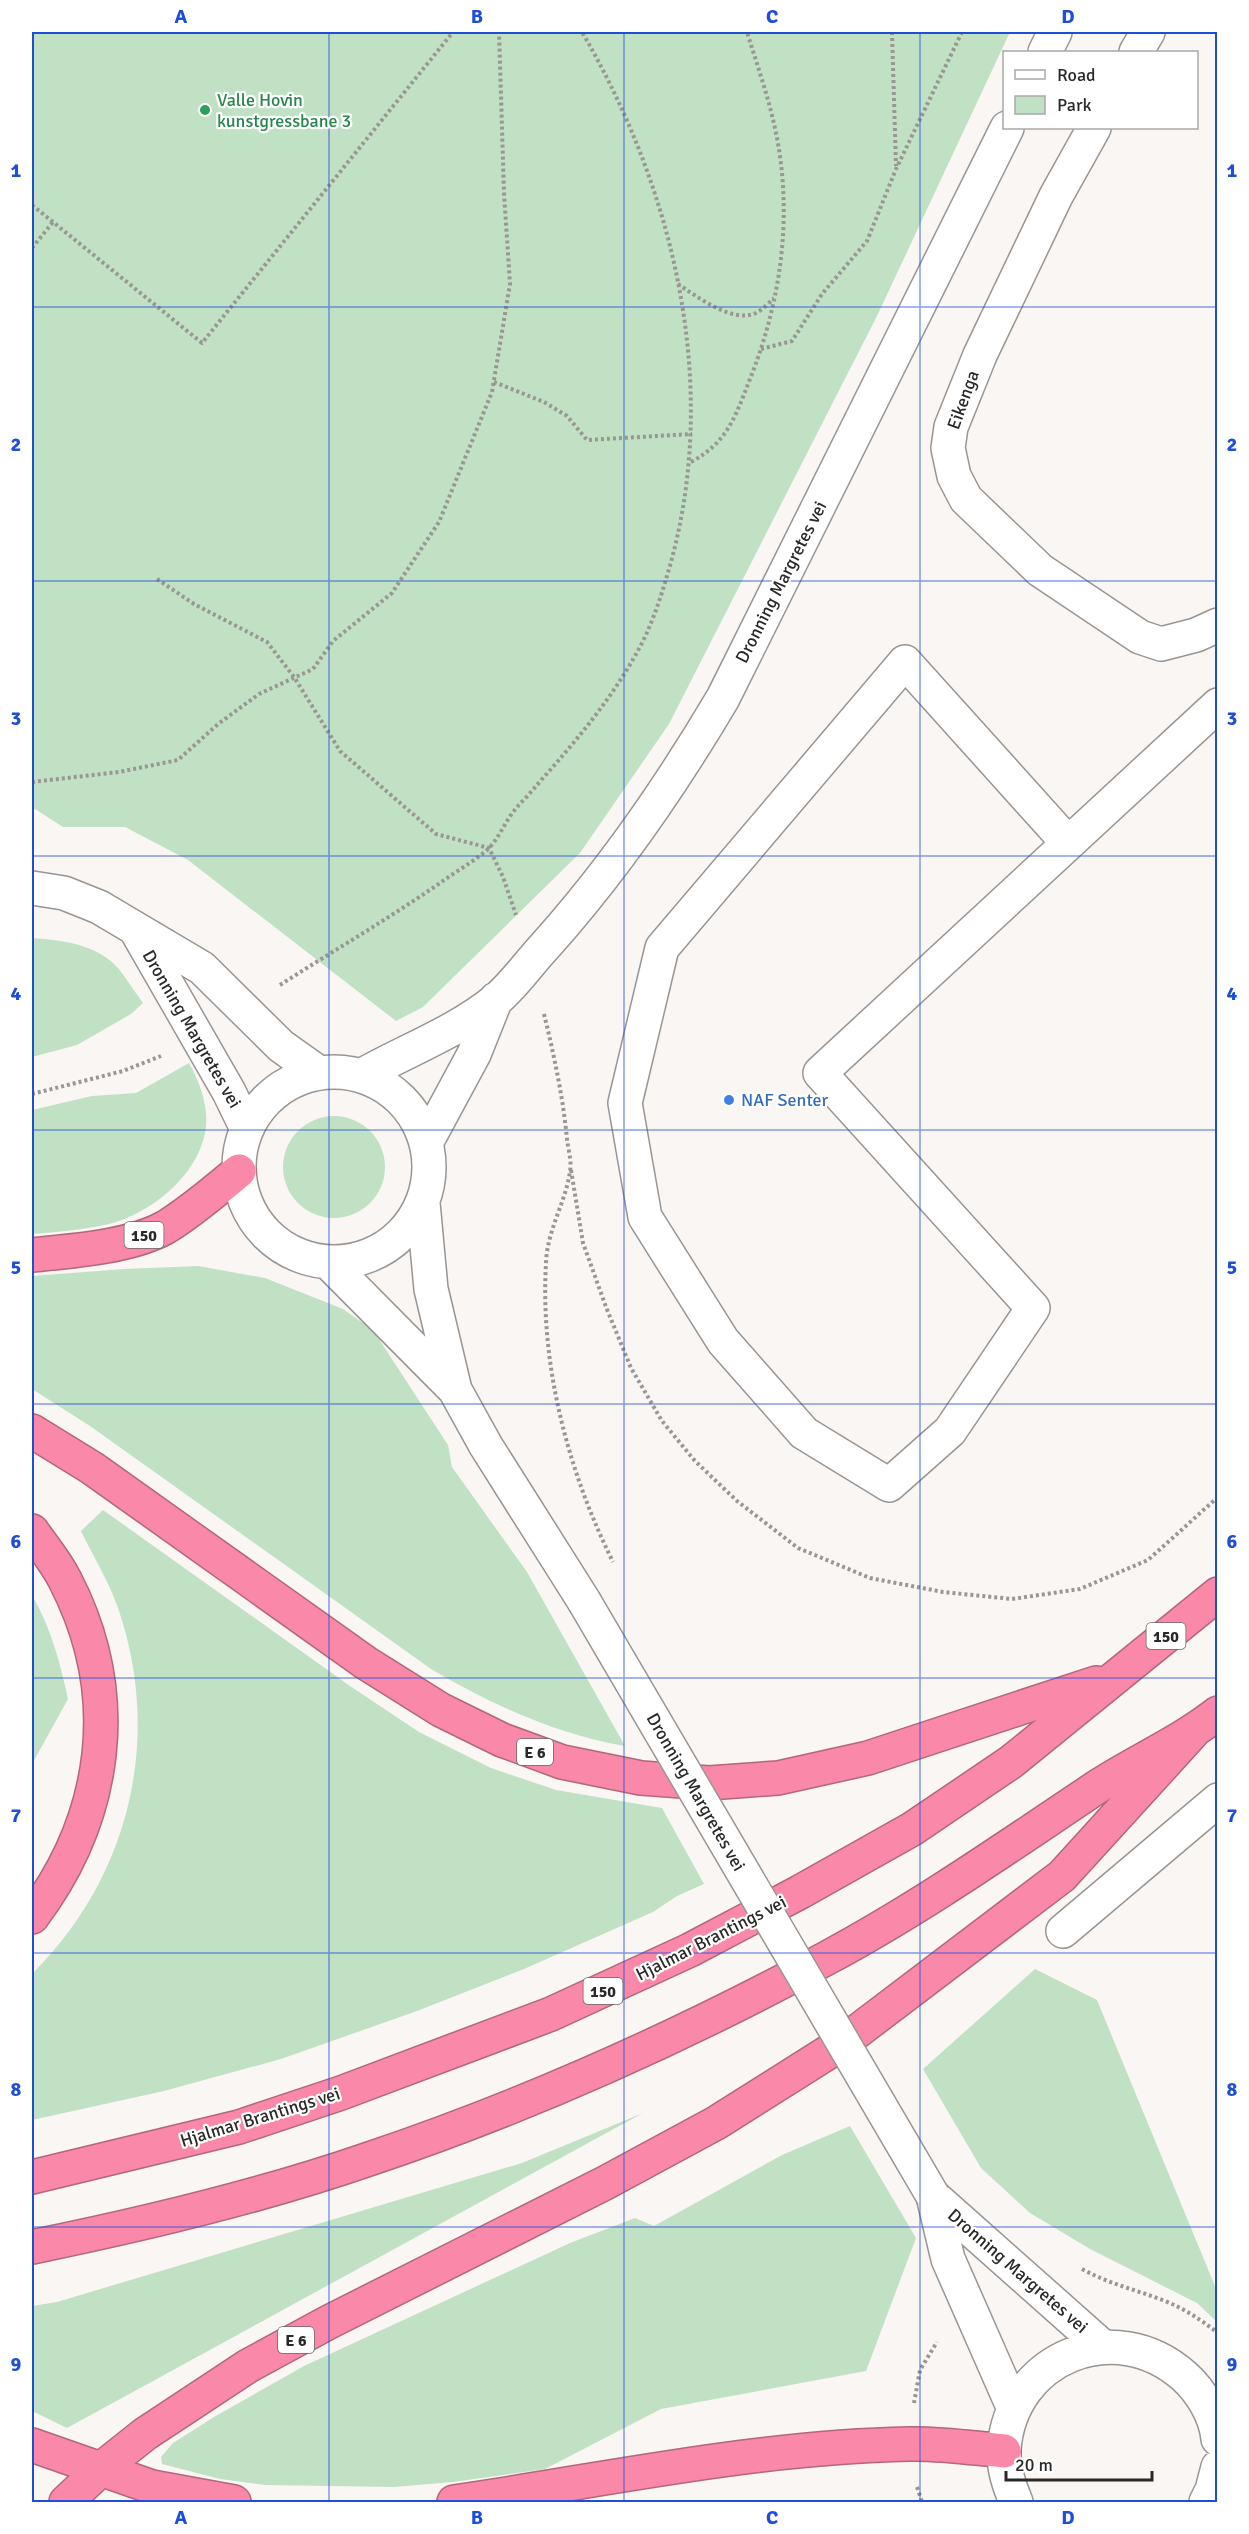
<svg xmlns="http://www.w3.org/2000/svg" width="1249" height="2534" font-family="Signika,sans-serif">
<rect width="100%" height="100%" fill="#faf6f3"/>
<path fill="#c1e1c4" d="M32,32h978l-133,284 -208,408 -89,129 -157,154 -27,14 -208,-161 -63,-33h-62l-28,-18h-3z
M32,938c29,2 65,6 86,30 9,11 16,23 25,35l-12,11 -54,31 -45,12z
M189,1063c11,19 21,47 16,70 -8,43 -55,81 -96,91 -25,6 -52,8 -77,10v-124l60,-14 44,-3z
M283 1167a51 51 0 1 1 102 0a51 51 0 1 1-102 0Z
M198,1266l67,12 78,31 30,21 75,115 4,22 75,105 98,174c-69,-12 -135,-42 -194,-77l-341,-243 -58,-37v-113l92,-7z
M103,1510l247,176 69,46 72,36 65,22 106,18 42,76 -27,12 -24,16 -129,57 -107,42 -136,48 -117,32 -132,29v-146c96,-95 130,-231 88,-360 -9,-29 -26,-56 -39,-83z
M32,1595c19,33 28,67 36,104l-36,65z
M1035,1969l62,31 120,291v31l-20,-19 -107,-54 -60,-36 -49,-45 -58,-99z
M643,2113l-576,315 -35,-17v-105l25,-4 465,-139z
M850,2126l66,112 -50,133 -205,38 -116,60 -92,13 -59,5 -129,-2 -45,-6 -58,-15 -1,-7 12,-14 41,-26 90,-51 266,-123 65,-25 19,8 128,-71z"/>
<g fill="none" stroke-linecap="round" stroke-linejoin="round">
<g stroke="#999592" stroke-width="36">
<path id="minor" d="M1045,52l10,-20
M1136,52l12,-20
M1094,128l-38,68 -76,159 -29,72 -3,21 6,28 12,23 74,71 100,67 21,7 35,-9 22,-10
M1068,843l-163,-181 -243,286 -37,155 20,114 78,124 81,92 85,52 61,-54 83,-123 -213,-235 398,-368
M32,888l32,5 35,14 103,61 79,78 38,27
M136,930l93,162 18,37
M239 1167a95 95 0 1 1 190 0a95 95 0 1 1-190 0Z
M361,1076c44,-25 96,-44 135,-76 18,-15 33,-37 49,-54 69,-77 126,-160 178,-248l284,-570
M426,1143l48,-89 22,-55
M423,1203l8,86 24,101
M328,1262l127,128 31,56 98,155
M1063,1931l155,-131
M933,2196l15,63 66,150
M933,2196l170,151
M1016,2502c-7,-17 -13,-34 -12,-53 7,-92 111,-134 180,-73 17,15 32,40 34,63
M1206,2502l6,-12 6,-23"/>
</g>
<g stroke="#b2677b" stroke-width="36">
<path id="highway" d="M32,1255c39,-4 99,-8 134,-28 26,-16 49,-36 73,-56
M32,1431l60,37 274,195 75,47 61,30 60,22 79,16 68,5 69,-5 90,-20 228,-75
M32,1531c11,16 24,31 33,49 59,114 43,236 -33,337
M32,2177l207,-50 102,-34 210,-79 139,-64 110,-58 112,-63 99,-67 207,-168
M32,2247c113,-23 227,-50 337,-88 158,-53 311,-122 458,-201 95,-51 183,-113 273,-173 39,-25 81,-43 118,-72
M32,2445l120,42 82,15
M66,2502l35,-33 44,-35 103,-68 81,-44 276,-139 111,-60 122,-77 224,-170 132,-145
M454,2502c151,-22 302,-55 455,-58 31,-1 63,4 95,7"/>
</g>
<path stroke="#999693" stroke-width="4" stroke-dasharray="3 3" stroke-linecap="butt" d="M892,32l4,134
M32,205l170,138 251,-311
M32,248l21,-26
M678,284c18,12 55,40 78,29 6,-3 13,-10 18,-15
M761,349l31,-8 30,-47 45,-53 29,-72 66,-137
M494,382l50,20 23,14 20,24 105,-6
M691,462c37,-20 44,-45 59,-83 31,-78 43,-163 26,-246 -7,-35 -19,-68 -29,-101
M157,579l37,25 73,38 27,35 46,74 96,83 53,14 14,29 13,38
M32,782l87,-10 59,-12 40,-36 41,-30 54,-25 20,-28 59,-48 47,-71 53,-130 18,-108 -6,-91 -5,-161
M280,985c53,-34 108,-66 160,-102 15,-11 33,-21 47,-33 11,-10 17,-26 26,-38 7,-9 16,-17 23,-26 40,-45 78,-89 106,-143 13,-26 21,-53 29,-81 49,-179 3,-372 -89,-530
M544,1014c10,41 19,83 23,125 1,10 5,22 3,32 -4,31 -23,59 -24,92 -6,102 22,208 67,299
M32,1094l91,-23 38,-15
M571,1170l12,73 23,64 25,61 31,53 33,40 42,40 61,47 72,30 73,14 69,7 68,-10 68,-29 70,-63
M1082,2269c27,15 55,21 83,32 20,8 36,19 53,32
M914,2403l6,-33 17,-28
M917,2487l5,15"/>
<use href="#minor" stroke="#fff" stroke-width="33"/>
<use href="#highway" stroke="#fa88a8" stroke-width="33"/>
<g stroke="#999592" stroke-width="36" stroke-linecap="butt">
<path id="minor-bridge" d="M584,1601l349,595"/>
</g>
<use href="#minor-bridge" stroke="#fff" stroke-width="33"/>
</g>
<path fill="none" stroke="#1d4ed8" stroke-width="1.5" stroke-opacity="0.55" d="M329,32v2470M624,32v2470M920,32v2470M32,307h1186M32,581h1186M32,856h1186M32,1130h1186M32,1404h1186M32,1678h1186M32,1953h1186M32,2227h1186"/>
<circle fill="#2e9e5b" stroke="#fff" stroke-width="2" cx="205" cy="110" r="6"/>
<circle fill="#3f7fe0" stroke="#fff" stroke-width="2" cx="729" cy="1100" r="6"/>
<g text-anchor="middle" stroke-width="4.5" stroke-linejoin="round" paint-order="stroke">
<g fill="#fff" stroke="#6b6968" stroke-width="1.5">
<rect x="124.5" y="1222" width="39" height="26" rx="4.5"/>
<rect x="1146.5" y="1623" width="39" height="26" rx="4.5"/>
<rect x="517" y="1739" width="36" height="26" rx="4.5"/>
<rect x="583.5" y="1978" width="39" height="26" rx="4.5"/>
<rect x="278" y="2327" width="36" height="26" rx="4.5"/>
</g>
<g font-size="16" font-weight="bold" fill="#2b2928">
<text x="144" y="1241">150</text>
<text x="1166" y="1642">150</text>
<text x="535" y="1758">E 6</text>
<text x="603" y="1997">150</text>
<text x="296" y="2346">E 6</text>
</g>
<g font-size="18" fill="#27864d" stroke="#fff" text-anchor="start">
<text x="217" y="106">Valle Hovin<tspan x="217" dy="21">kunstgressbane 3</tspan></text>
</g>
<g font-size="18" fill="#2b2928" stroke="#fff">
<text transform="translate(963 400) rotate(-70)" y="6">Eikenga</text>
<text transform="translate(781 582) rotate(-63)" y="6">Dronning Margretes vei</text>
<text transform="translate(192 1029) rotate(60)" y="6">Dronning Margretes vei</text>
<text transform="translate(696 1792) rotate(60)" y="6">Dronning Margretes vei</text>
<text transform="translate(711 1938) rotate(-27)" y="6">Hjalmar Brantings vei</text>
<text transform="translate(260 2117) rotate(-17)" y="6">Hjalmar Brantings vei</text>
<text transform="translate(1018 2271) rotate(41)" y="6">Dronning Margretes vei</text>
</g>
<g font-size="18" fill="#366cbe" stroke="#fff" text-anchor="start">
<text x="741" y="1106">NAF Senter</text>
</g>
</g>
<rect width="1249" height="2534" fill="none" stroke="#ffffff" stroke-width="66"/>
<rect x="1003" y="51" width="195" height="78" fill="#ffffff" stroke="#aaa9a9" stroke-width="1.5"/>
<rect x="1015" y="70" width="30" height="9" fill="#ffffff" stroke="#aaa9a9" stroke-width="1.5"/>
<text x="1057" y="81" font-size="18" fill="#2b2928">Road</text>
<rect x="1015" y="96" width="30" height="18" fill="#c1e1c4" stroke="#aaa9a9" stroke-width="1.5"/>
<text x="1057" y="111" font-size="18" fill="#2b2928">Park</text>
<path d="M1006 2471v9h146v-9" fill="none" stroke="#2b2928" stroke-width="3"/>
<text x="1015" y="2471" font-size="18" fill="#2b2928" stroke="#ffffff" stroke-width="4.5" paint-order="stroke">20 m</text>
<rect x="33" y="33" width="1183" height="2468" fill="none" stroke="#1d4ed8" stroke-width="2"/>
<g font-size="20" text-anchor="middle" font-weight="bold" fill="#1d4ed8">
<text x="181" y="23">A</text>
<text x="477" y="23">B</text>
<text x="772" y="23">C</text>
<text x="1068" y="23">D</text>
<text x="16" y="177">1</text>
<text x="1232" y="177">1</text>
<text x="16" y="451">2</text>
<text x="1232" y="451">2</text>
<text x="16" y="725">3</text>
<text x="1232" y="725">3</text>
<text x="16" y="1000">4</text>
<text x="1232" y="1000">4</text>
<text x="16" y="1274">5</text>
<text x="1232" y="1274">5</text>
<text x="16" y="1548">6</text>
<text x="1232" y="1548">6</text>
<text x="16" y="1822">7</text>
<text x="1232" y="1822">7</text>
<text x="16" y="2096">8</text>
<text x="1232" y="2096">8</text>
<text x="16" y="2371">9</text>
<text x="1232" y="2371">9</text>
<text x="181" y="2524">A</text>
<text x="477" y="2524">B</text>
<text x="772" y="2524">C</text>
<text x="1068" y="2524">D</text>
</g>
</svg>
